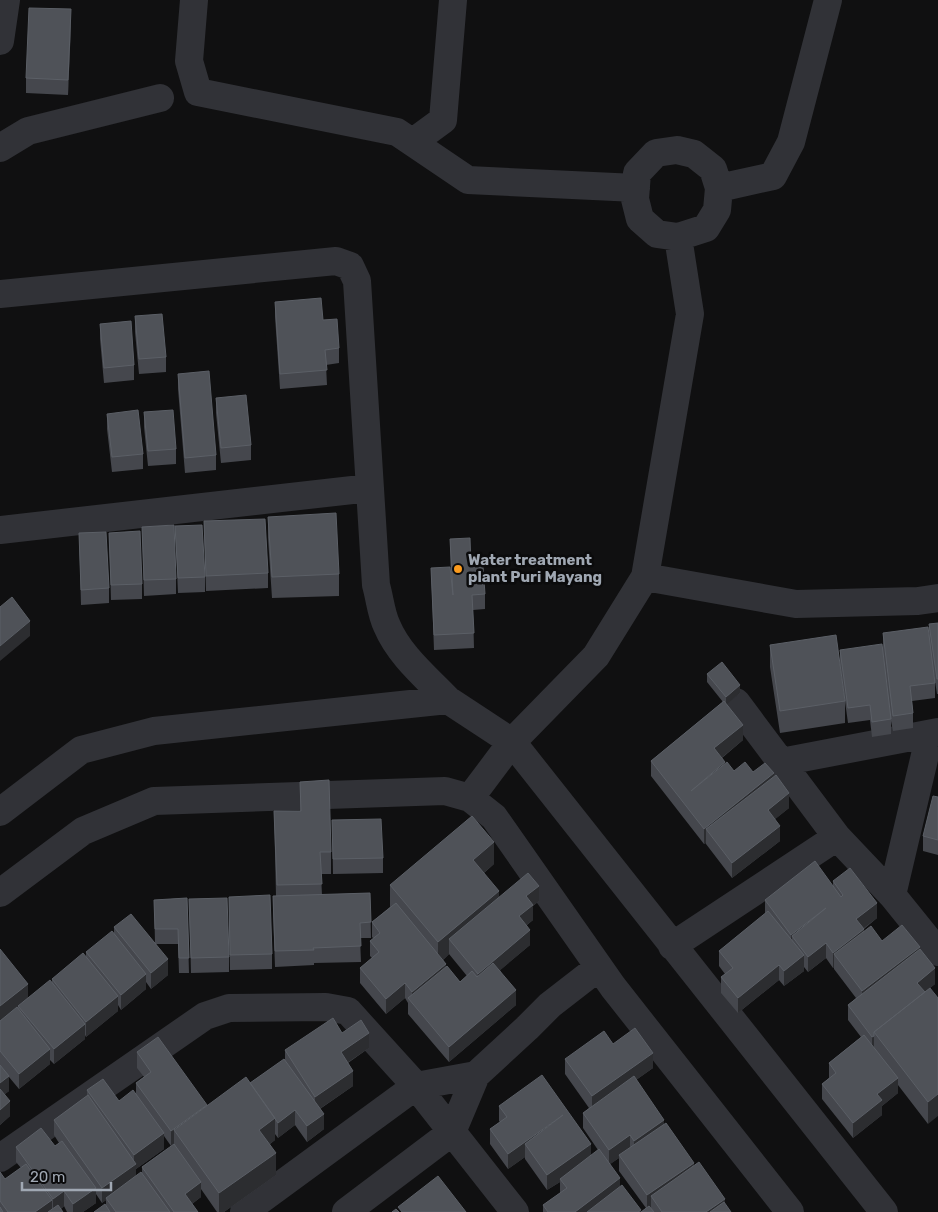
<svg xmlns="http://www.w3.org/2000/svg" width="938" height="1212" font-family="Rubik,sans-serif">
<rect width="100%" height="100%" fill="#101011"/>
<g fill="none" stroke-linecap="round" stroke-linejoin="round">
<path stroke="#313237" stroke-width="28" d="M194,0l-5,61 9,31 199,40 71,48 168,8
M0,41l6,-41
M413,142l30,-22 10,-120
M0,148l28,-17 132,-33
M677,150l17,4 19,15 6,19 -2,22 -11,18 -28,9 -21,-3 -17,-15 -5,-20 2,-26 19,-20z
M719,188l54,-12 18,-34 37,-142
M0,294l336,-33 14,5 7,15 19,304c4,14 5,29 11,41 12,29 40,52 61,74
M0,530l370,-42
M645,577l151,27 122,-3 20,-3
M736,702l101,135 55,58 46,57
M781,762l157,-30
M470,798l42,-56 84,-86 49,-79 45,-263 -12,-77
M0,812l81,-62 73,-19 294,-31 64,42 372,470
M0,893l83,-62 71,-30 291,-10 25,7 24,19 119,170 177,225
M892,895l38,-161
M672,946l165,-109
M0,1158l205,-142 24,-8 97,-1 22,4 68,75 99,126
M244,1212l172,-126 60,-11
M346,1212l106,-80 24,-57 51,-47 23,-23 49,-38"/>
</g>
<path fill="#45474d" fill-rule="evenodd" d="M71,25l-3,70 -42,-2v-15z
M275,302l48,18 16,28v15l-13,2 1,20 -47,4 -5,-72z
M135,316l31,41v15l-27,2 -4,-42z
M100,324l34,41v15l-30,3 -4,-44z
M178,374l38,81v15l-31,3 -7,-84z
M216,398l35,47v15l-30,3 -5,-50z
M144,412l32,37v15l-28,2 -4,-39z
M107,414l36,40v15l-31,3 -5,-43z
M268,517l71,57v22l-67,2 -4,-60z
M204,521l64,52v15l-62,3z
M175,526l30,51v15l-27,1z
M142,527l34,52v15l-32,2z
M79,533l30,55v15l-28,2z
M109,533l33,51v15l-31,1z
M450,539l21,28 14,27v15l-12,1 1,38 -40,2 -3,-82 20,12z
M938,623v71h-1l-5,-32 3,21v15l-23,3 1,12v15l-20,3 -2,-10v13l-19,3 -2,-17 -22,3 -8,-58v-15l43,-1v-16l46,4v-13z
M770,645l75,56v22l-65,10 -10,-66z
M707,674l33,19 -14,11 17,36 -21,18 3,6 9,7 19,1 21,5 15,31 -14,11 5,22 -48,37 -26,-34v-1l-2,1 -53,-68v-15l72,-59 -16,-20z
M300,782l31,70v22h-10l1,21 48,-2 1,45h-11l1,24 -47,1v2l-39,2 -2,-56v-15h3l-2,-85h26z
M938,797v58l-15,-4v-15z
M332,820l51,38v15l-50,1z
M494,864l-10,9 15,25 40,3 -6,5v14l-6,5 3,20 -30,25 16,35 -67,57 -41,-48v-11l-3,-5 -19,16 -26,-31v-15l12,-10 -2,-2v-15l4,-2 -2,-2v-15l18,-15v-22zM449,954l18,22 -7,6 -14,-16 -3,-6z
M833,881l44,37 -13,11v2l18,10 38,8 15,35 -10,8 5,-4 -2,136 -30,-39v8l-16,13v9l-29,23 -31,-39v-15l7,-6v-15l32,-26 -13,-17v-15l8,-7 -22,-29v-2l-1,1 -7,-10 -18,14 -4,-5v4l-20,15 -5,-6 -41,33 -17,-20v-16l4,-3 -6,-8v-15l46,-37v-14l68,-14z
M229,897l43,57v15l-42,1z
M187,898l2,75h-10l-1,-29h-22l12,31 -17,14 -5,-7v7l-25,21 -3,-5v6l-32,26 -1,-2v4l-31,25 -4,-4v4l-31,25 -10,-12v14l-4,3 5,22 -10,9v-176l28,49 24,-16v-3l34,-21v-6l28,-17v-8l41,16 -1,-43z
M189,899l40,58v15l-38,1z
M342,1033l27,15 -21,15 5,23 -33,23 4,20 -17,13 -12,-17 -17,13 -3,-4v6l-5,4 6,31 -52,37h-7l-16,-23v8l-9,7 6,8h-104l12,-6v-6l-4,3 -6,-9v9l-13,9h-16l-3,-6 -3,3 2,3h-63v-40l5,7 16,-11 -5,-6v-15l39,-1 4,-3 -5,-8v-15l33,-24v-6l32,11 17,-6v-12l8,-6 -7,-9v-16l70,54 43,-23 35,-24v-9zM164,1136l7,10 3,-3v2l-32,22v6l-6,3v-7l28,-20z
M613,1044l40,24 -17,12 28,44 30,42 37,46h-90l5,-4 -27,-37v-13l-9,6 10,23 21,25h-98v-7l17,-12v-11l-13,8 -22,-31v-2l-17,12 -18,-25v-15l10,-7 -1,-1v-15l92,50 7,-6 -15,-22v-15l6,-5 -24,-34v-15z"/>
<path fill="#2c2d30" d="M71,9v16l-3,70v-15z
M30,621v15l-30,25v-15z
M740,685v8l-14,12v-8z
M743,725v15l-29,24v-16z
M725,762v15l-34,14z
M774,773v16l-68,40v14l-2,1v-15z
M789,793v15l-21,17v-15z
M780,826v15l-48,37v-15z
M494,842v22l-21,18v-22z
M539,886v15l-6,5v14l-14,11v-15l7,-20z
M499,891v22l-50,26v15l-11,10v-22z
M877,903v15l-21,16v-15z
M826,908l-34,28v13l-1,1v-15z
M864,929v15l-30,10v13l-1,1v-15z
M530,930v15l-52,44v-15z
M826,943v15l-18,14v-15z
M920,947v15l-58,44v-15z
M804,955v16l-20,15v-15z
M168,959v16l-17,14v-16z
M446,964v15l-34,24v-11z
M779,965v15l-41,33v-15z
M935,968v16l-18,14v-15z
M146,974v15l-25,21v-15z
M405,983v15l-19,16v-15z
M28,984v15l-28,22v-15z
M516,990v15l-67,57v-15z
M118,996v15l-32,26v-15z
M85,1024v15l-31,25v-15z
M369,1033v15l-28,19v-15z
M874,1036v15l-2,1v-15z
M50,1049v15l-31,25v-15z
M653,1053v15l-61,43v-15z
M353,1071v15l-38,26v-15z
M9,1076v15l-9,7v-15z
M898,1078v15l-16,13v9l-29,23v-15l24,-29z
M938,1094v22l-10,8v-22z
M10,1101v15l-10,9v-15z
M207,1105v15l-33,10v13l-3,3v-15z
M295,1110v15l-17,13v-15z
M324,1114v15l-17,13v-16z
M563,1115l-38,29v13l-17,12v-15z
M275,1118v22l-16,12v-22z
M664,1120v15l-30,21v-15z
M164,1133v16l-28,20v10l-30,19v2l-4,3v-15l32,-23v-10z
M630,1135v15l-11,5v3l-10,7v-15z
M591,1144v15l-31,20v3l-13,8v-15z
M276,1153v22l-52,37h-5v-19z
M694,1163v15l-43,18v12l-4,3v-16z
M620,1178v15l-25,19h-20z
M201,1182v15l-16,12v-15z
M96,1188v15l-13,9h-10v-8z
M64,1191v15l-8,6h-3v-13z
M725,1199v13h-19z
M52,1200v12h-17z"/>
<path fill="#4f5258" stroke="#5b5f66" d="M29,8l42,1 -3,71 -42,-2z
M321,298l2,22 14,-1 2,29 -14,2 2,20 -47,4 -5,-72z
M162,314l4,43 -27,2 -4,-43z
M131,321l3,44 -30,3 -4,-44z
M209,371l7,84 -31,3 -7,-84z
M246,395l5,50 -30,3 -5,-50z
M138,410l5,44 -31,3 -5,-43z
M173,410l3,39 -28,2 -4,-39z
M336,513l3,61 -67,3 -4,-60z
M265,519l3,54 -62,3 -2,-55z
M174,525l2,54 -32,1 -2,-53z
M202,525l3,52 -27,1 -3,-52z
M140,531l2,53 -31,1 -2,-52z
M106,532l3,56 -28,2 -2,-57z
M470,538l1,29h12l2,27 -13,1 2,38 -40,2 -3,-67 19,-1 3,28 -3,-56z
M12,597l18,24 -30,25v-39z
M938,623v56h-1l-8,-55z
M928,627l7,56 -25,3 3,27 -20,3 -10,-83z
M836,635l9,66 -65,10 -10,-66z
M882,644l9,75 -19,3 -2,-17 -22,3 -8,-58z
M722,662l18,23 -14,12 -19,-23z
M724,701l19,24 -29,23 11,14 -34,29 36,-29 7,9 11,-9 8,10 12,-9 9,10 -70,56 -53,-68z
M776,775l13,18 -21,17 12,16 -48,37 -26,-34z
M329,780l2,72h-11l2,32 -45,1 -3,-74h27l-1,-29z
M933,796l5,1v43l-15,-4z
M472,816l22,26 -21,18 26,31 -61,51 -48,-57z
M381,819l2,39 -50,1 -1,-39z
M815,861l26,36 2,-2 -10,-14 17,-13 27,35 -21,16 8,10 -31,24 -7,-10 -18,14 -16,-21 34,-28 -35,27 -26,-35z
M528,873l11,13 -13,10 7,9 -14,11 11,14 -52,44 -29,-35z
M370,893l1,29 -11,1 1,23 -48,2 1,2 -39,1 -2,-55z
M270,895l2,59 -42,1 -1,-58z
M187,898l2,60h-10l-1,-29h-23l-1,-29z
M227,898l2,59 -38,1 -2,-59z
M396,903l50,61 -34,28 -7,-9 -19,16 -26,-31 19,-16 -9,-11 10,-8 -8,-11z
M768,911l36,44 -20,16 -5,-6 -41,33 -17,-21 12,-9 -14,-17z
M131,914l37,45 -17,14 -37,-46z
M902,925l18,22 -58,44 -28,-37 37,-28 11,15z
M112,931l34,43 -25,21 -35,-43z
M0,949l28,35 -28,22z
M920,949l15,19 -18,15 8,9 -51,40v4l-2,1 -24,-32z
M83,953l35,43 -32,26 -34,-43z
M493,963l23,27 -67,57 -41,-49 39,-32 13,16 12,-11 5,6z
M50,980l35,44 -31,25 -36,-43z
M930,988l8,10v96l-10,8 -54,-70z
M17,1007l33,42 -31,25 -19,-23v-30z
M333,1018l9,15 19,-13 8,13 -28,19 12,19 -38,26 -30,-47z
M635,1028l18,25 -61,43 -27,-37 39,-28 9,13z
M864,1035l34,43 -21,16 5,6 -29,23 -31,-39 14,-11 -7,-10z
M158,1037l49,68 -36,26 -35,-48 15,-11 -14,-20z
M284,1059l40,55 -17,12 -12,-16 -17,13 -28,-40z
M0,1065l9,11 -9,7z
M542,1075l49,69 -44,31 -22,-31 38,-29 -55,39 -18,-25 17,-12 -8,-11z
M634,1076l30,44 -30,21 -4,-6 -21,15 -26,-37z
M246,1077l29,41 -16,12 17,23 -57,40 -45,-63z
M103,1079l16,22 14,-11 31,43 -30,22 -47,-65z
M0,1089l10,12 -10,9z
M88,1095l48,69 -34,24 -48,-68z
M666,1123l28,40 -47,32 -28,-40z
M41,1128l14,18 7,-5 34,47 -23,16 -9,-13 -11,8 -37,-52z
M174,1144l27,38 -16,12 13,18h-24l-32,-45z
M599,1149l21,29 -45,34h-27l-5,-7 24,-17 -7,-9z
M699,1162l26,37 -19,13h-44l-11,-16z
M26,1164l26,36 -17,12h-27l-8,-11v-29l5,7z
M141,1172l29,40h-54l-10,-14z
M438,1176l28,36h-64l-4,-5z
M622,1185l19,25 -3,2h-51z
M724,1202l7,10h-21z
M105,1204l5,8h-16z
M58,1205l5,7h-15z
M649,1206l5,6h-13z
M0,1207l3,5h-3z
M396,1209l3,3h-7z"/>
<circle fill="#fb9b1e" stroke="#0b0b0c" stroke-width="2" cx="458" cy="569" r="5"/>
<g text-anchor="middle" stroke-width="5" stroke-linejoin="round" paint-order="stroke">
<g font-size="15" font-weight="bold" fill="#a0a8b3" stroke="#0b0b0c" text-anchor="start">
<text x="468" y="565">Water treatment<tspan x="468" dy="17">plant Puri Mayang</tspan></text>
</g>
</g>
<path d="M22 1182v8h89v-8" fill="none" stroke="#a0a8b3" stroke-width="2.5"/>
<text x="30" y="1182" font-size="15" fill="#a0a8b3" stroke="#0b0b0c" stroke-width="4" paint-order="stroke">20 m</text>
</svg>
